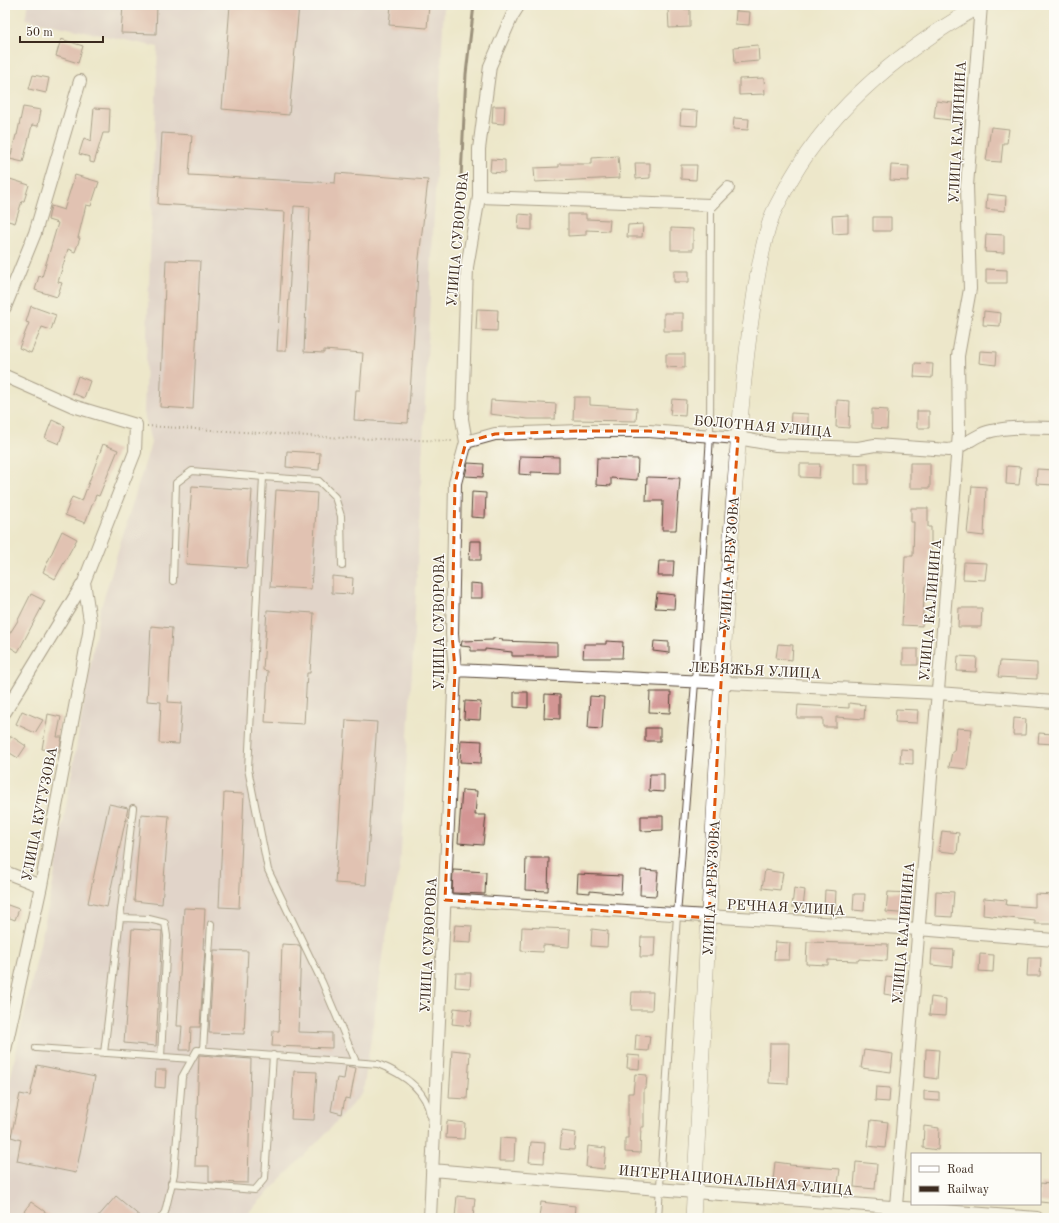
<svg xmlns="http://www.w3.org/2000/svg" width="1059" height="1223" font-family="'Old Standard TT',serif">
<rect width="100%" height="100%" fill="#fdfcf7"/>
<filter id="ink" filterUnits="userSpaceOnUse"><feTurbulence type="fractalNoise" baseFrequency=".025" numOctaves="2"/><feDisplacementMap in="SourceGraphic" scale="8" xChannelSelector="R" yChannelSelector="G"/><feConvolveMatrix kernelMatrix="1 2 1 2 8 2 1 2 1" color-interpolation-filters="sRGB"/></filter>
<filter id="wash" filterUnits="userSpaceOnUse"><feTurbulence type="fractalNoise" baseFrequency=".012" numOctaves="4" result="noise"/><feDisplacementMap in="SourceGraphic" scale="16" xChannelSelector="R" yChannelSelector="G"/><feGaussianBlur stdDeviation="0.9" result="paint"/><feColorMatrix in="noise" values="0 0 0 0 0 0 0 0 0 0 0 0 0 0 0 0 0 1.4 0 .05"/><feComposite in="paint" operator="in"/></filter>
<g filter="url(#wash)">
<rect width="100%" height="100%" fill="#ede7ca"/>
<path fill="#d2bdc8" d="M28,5h416l-31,649 -13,213 -14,70 -23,155 -33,37 -87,89h-238v-115l47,-214 47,-275 52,-171 -7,-31 14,-365 -133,-28z"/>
<g id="blocks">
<path fill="#d39694" d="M123,5h34l-1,29 -35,-1z
M230,5h69l-10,110 -67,-6z
M391,5h38l-2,23 -38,-3z
M668,9h22v18l-21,1z
M736,11l14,1 -1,13 -14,-1z
M61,39l22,7 -5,17 -22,-7z
M758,45l1,16 -24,2 -1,-16z
M33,75l16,3 -3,15 -17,-4z
M764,78l1,16 -26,1v-16z
M936,101l17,2 -3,17 -16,-2z
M493,106h12l-1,18 -12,-1z
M23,107l18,3 -3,16 -6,-1 -9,37 -13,-3 6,-24h1z
M94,108l16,1 -1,24h-6l-9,30 -4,-1v-5l-11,-3 5,-16 7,3z
M681,110l17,1 -1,15 -17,-1z
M734,118l15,1 -1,11 -15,-1z
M991,127l18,2 -2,14h-4l-2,19 -15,-1z
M162,133l30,2 -3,40 146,8 1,-10 92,7 -9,78 -11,165 -54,-3 2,-30h4l3,-37 -39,-3v3l-20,-1 6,-145 -16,-1 -8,145h-9l8,-139 -127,-8z
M618,156l2,22 -85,4 -1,-14 25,-1v-3h33v-6z
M491,159l14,1v13l-15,-1z
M635,163h15v15l-14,1z
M681,165h16l-1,15 -15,-1z
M891,165l18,1 -1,15 -18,-1z
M75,175l24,7 -8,24 -5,-1 -8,33h2l-5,14 -7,-3 -10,33 4,1 -5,14 -22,-7 4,-14 3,1 16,-54 -10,-3 3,-14 13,4z
M10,179l19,6 -5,16h-2l-7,22 -10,-3v-24z
M987,194l19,2 -1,15 -19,-2z
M519,214l13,1v15l-14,-1z
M568,214h18v5l24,1 -1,11 -23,-1v5l-18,1z
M848,215v18l-15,1 -1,-18z
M873,217h18v14h-18z
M643,224l-1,13h-15l1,-12z
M671,228l22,1v21h-22z
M986,234l18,1v18l-19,-1z
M166,260l34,1 -7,148 -33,-2z
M986,269l21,1v13h-21z
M674,271h15v11h-15z
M31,306l25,9 -5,15 -9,-3 -11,26 -12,-5 10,-25 -3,-1z
M477,309l21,1 -1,21 -21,-1z
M984,311l17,2 -1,13 -17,-1z
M664,313h19v18h-19z
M980,351l17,1 -1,13 -17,-2z
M666,354h19v14l-19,-1z
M915,363l18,1 -1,14 -18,-1z
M78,376l12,5 -6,17 -12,-5z
M574,397h16v8l47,3 -1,13 -63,-1z
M672,399l14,1 -1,16 -15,-1z
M491,400l65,4 -1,15h-27l-38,-5z
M837,400l13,1 -1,27 -13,-1z
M872,409l16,1 -1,19 -15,-1z
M917,411h12v17h-12z
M791,413l17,1v17l-18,-1z
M52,420l13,6 -6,18 -14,-6z
M103,444l15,6 -19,46 -3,-1 -11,28 -20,-8 7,-18 10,4z
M287,451l33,2 -1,17 -33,-3z
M520,456l39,1v16l-28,-1v3l-12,-1z
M597,458l41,1 -1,21 -26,-2v8l-15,-1z
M468,463l16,1 -1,13 -18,-1z
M855,463h13v21h-13z
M910,463h20v25h-20z
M800,464h20l-1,14 -19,-1z
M1007,466l14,1 -2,18 -13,-1z
M1037,469l17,1v15l-18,-1z
M647,477l33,1 -4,52h-14l1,-29h-17z
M192,486l60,4 -5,78 -61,-4z
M972,486l14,1 -2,49 -17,-2z
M276,490l41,3 -6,96 -41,-2z
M472,492l14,1 -1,25 -14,-1z
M911,508h17v19h3v23h-2l-1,36h-3l-3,40 -20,-1 3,-69h8l1,-34h-3z
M62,531l15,8 -22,40 -12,-7z
M470,541h11v19h-12z
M659,561h15l-1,15h-15z
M964,562l23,1 -2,17 -22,-1z
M332,576l21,2 -1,16 -20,-1z
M470,583l12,1v14h-12z
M657,593l18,2 -1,14 -19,-1z
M31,594l14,7 -27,51 -13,-8v-3l12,-19z
M959,608h23l-1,19h-23z
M267,610l47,3 -4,60h-3l-3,51 -39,-2 3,-51 -5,-1z
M151,626l21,2 -4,74 14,1 -3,41 -20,-1 2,-41 -14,-1z
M493,638l10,1 -1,2 55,2v13h-45v-4l-27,-3v2h-14v-4l-10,-1 1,-5 31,-1z
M606,641l17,1 -1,16h-39l1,-14h22z
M654,641l15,1v11l-16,-2z
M778,644l15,1 -1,15 -16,-2z
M903,649h15v16h-15z
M958,656l19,1 -1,15 -19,-1z
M1000,661l37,2v16l-39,-2z
M514,692h14v16l-14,-1z
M650,692h21l-1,21 -21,-1z
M545,694l15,1v24l-16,-1z
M590,696l14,1 -2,32 -14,-1z
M465,701l16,1 -1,18 -16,-1z
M849,703l16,2 -1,14 -28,-2v10h-13v-9h-26l1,-13 51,3z
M896,709l22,1 -1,13 -22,-1z
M22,711l21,9 -8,13 -19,-9z
M48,714l13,3 -4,20h5l-3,15 -17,-3z
M1014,718l12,1 -1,16h-12z
M346,720l31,2 -11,163 -31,-2z
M645,728h15v13h-15z
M957,728l15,1 -5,40 -18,-2 3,-15h2z
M1039,733l14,1v10l-15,-1z
M11,736l15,10 -8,12 -13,-8v-4z
M461,740l21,1 -1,22 -21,-1z
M901,749l12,1v14l-13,-1z
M650,774h14v18l-15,-1z
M462,790l15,1 -2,24h11l-3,30 -25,-2z
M224,793l20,1 -5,114 -20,-1z
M109,804l19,4 -21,99 -19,-4z
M141,814l28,2 -7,88 -28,-3z
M641,816h22v14l-22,1z
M942,831l17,2 -2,20 -18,-2z
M526,858h23l-1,33 -23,-1z
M453,870l33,2 -1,22 -33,-1z
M641,870l17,1 -2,25 -16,-1z
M765,870l18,3 -3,17 -18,-2z
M578,874l44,2 -1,18 -31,-3v2l-13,-1z
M794,888l11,2 -2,18 -11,-1z
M825,890l11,1 -1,19 -11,-1z
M936,891l18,1 -2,25 -17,-1z
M888,892l23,1 -1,21 -24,-2z
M854,894h11l-1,17 -11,-1z
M1035,894l19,1v29h-19v-3l-52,-6 1,-17 23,2 -1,5 29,2z
M5,904l14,5 -4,11 -10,-4z
M184,908l21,1 -2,40h2l-5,78h-9l-1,23h-10l2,-24h-5z
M455,925l17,1 -1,17 -18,-1z
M522,927l48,2 -1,18 -26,-2v7l-22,-1z
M132,929l30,2 -6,115 -32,-3z
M592,929l16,2 -1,16 -16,-1z
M641,937h14l-1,20h-14z
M775,942l15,1 -1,17h-15z
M807,942l81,2 -1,17 -28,-2 -1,2 -30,-1v5l-22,-1z
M282,944l17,1 2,3 -3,84 34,1v15l-60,-2 1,-15h6z
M932,949l22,1 -1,17 -22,-2z
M214,950l34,1 -4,83 -35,-1z
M980,954l14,1 -1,17 -14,-1z
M1028,958h13l-1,18h-13z
M456,973h15l-1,15 -15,-1z
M886,977l19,2 -2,18 -19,-3z
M632,992h21l-1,18h-21z
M931,997l15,2 -1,17 -16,-1z
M454,1008l18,2 -2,16 -18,-2z
M636,1035l14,1 -2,15 -13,-1z
M770,1043h19l-1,41 -19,-1z
M926,1049l13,1 -2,29 -12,-2z
M452,1050l18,2 -3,47 -18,-1z
M864,1050l29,4 -2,18 -30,-4z
M199,1055l52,4 -3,124 -39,-1v-16h-14z
M628,1055l12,1 -1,13 -12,-1z
M37,1065l58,12 -19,96 -59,-12 4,-21 -10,-3 9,-43 10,2z
M346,1066l10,2 -6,31 -5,-1 -3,16 -11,-3 6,-33 7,1z
M156,1070h10l-1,18 -10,-1z
M294,1071l23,1 -3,48 -23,-1z
M635,1074l12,1 -1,13h-2v39h-3l-1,26 -15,-1v-14h3v-45h5z
M876,1087l14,1 -1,14 -14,-1z
M924,1091l15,1v9l-15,-1z
M871,1120l17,2 -3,26 -17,-2z
M447,1121l18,2 -1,16 -18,-1z
M924,1126l15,2 -1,22 -15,-2z
M562,1131l14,2 -2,17 -14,-1z
M500,1138l15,1 -1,22h-15z
M531,1142l14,1 -1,20 -15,-1z
M588,1146l18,2 -2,21 -18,-2z
M775,1162l15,2 -1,1 51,4 -2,15 -29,-3v6l-36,-6z
M856,1162l21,2 -2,25 -21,-2z
M1040,1183l11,1 -1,19 -10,-1z
M116,1196l26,22h-45z
M457,1196l18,2 -2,20h-18z
M31,1202l23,16h-35z
M541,1202l34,4 -1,12h-35z"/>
</g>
</g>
<g filter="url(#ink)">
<use href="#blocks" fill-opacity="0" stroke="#564638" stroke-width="1"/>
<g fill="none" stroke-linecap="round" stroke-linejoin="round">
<g stroke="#564638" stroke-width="8">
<path id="service" d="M263,477l56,4 16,16 6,19 1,50
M173,581l3,-98 16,-12 71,6 -15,292 20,101 54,112 34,80
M122,918l27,1 16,4 2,13 -6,121
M36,1048l156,11
M203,1050l8,-126
M104,1053l29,-245
M171,1183l84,7 10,-12 8,-123
M161,1218l4,-6 9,-38 8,-97 15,-27 181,14c23,9 48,25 52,51
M658,1218l19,-303 18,-233 15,-247 1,-230"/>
</g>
<g stroke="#564638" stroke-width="14">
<path id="minor" d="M479,197l232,8 17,-17
M5,307l30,-74 45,-152
M5,376l68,30 63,19 -1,27 -51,130 -79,130
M466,442l29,-8 84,-3h70l89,7 38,7 82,3 17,-3 74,5c12,-2 20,-10 31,-15 19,-9 53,-8 74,-7
M455,670l483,23 116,9
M5,872l36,14
M445,900l473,29 136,11
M5,1050l36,-164 48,-253 1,-12 -6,-39
M432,1170l262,22 343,26
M430,1218l25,-548 -3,-36 3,-151 11,-41 -4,-23 5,-152 12,-70v-48l11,-83 22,-50 7,-11
M895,1218l64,-785 -1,-77 12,-67 -3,-103 14,-181"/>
</g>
<g stroke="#564638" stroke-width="16">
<path id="tertiary" d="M693,1218c13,-228 22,-456 38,-683 6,-77 11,-153 22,-229 4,-30 9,-62 19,-90 3,-8 8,-16 12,-24 43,-83 117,-142 197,-187"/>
</g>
<path stroke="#564638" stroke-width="2" stroke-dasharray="1 3" stroke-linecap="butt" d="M147,426l195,12 112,3"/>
<use href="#service" stroke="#fff" stroke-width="6"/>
<use href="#minor" stroke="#fff" stroke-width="12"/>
<use href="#tertiary" stroke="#fff" stroke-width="15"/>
<path stroke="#3b2a1e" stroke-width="3" d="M461,178l5,-104 8,-69"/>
</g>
</g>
<path d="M0 0H1059V1223H0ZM579,431h70l89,7 -17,245 -12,235 -264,-18 10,-230 -3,-36 3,-151 11,-41 29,-8z" fill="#ede7ca" fill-opacity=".55" fill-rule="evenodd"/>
<path fill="none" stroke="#df570d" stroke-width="3" stroke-dasharray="8 5" stroke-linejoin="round" d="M579,431h70l89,7 -17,245 -12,235 -264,-18 10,-230 -3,-36 3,-151 11,-41 29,-8z"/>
<g text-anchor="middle" stroke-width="3" stroke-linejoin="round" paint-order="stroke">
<g font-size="14" fill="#3b2a1e" stroke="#fdfcf7">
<text transform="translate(957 132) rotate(-87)" y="5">УЛИЦА КАЛИНИНА</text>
<text transform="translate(457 239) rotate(-85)" y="5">УЛИЦА СУВОРОВА</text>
<text transform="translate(763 426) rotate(5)" y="5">БОЛОТНАЯ УЛИЦА</text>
<text transform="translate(729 564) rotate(-86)" y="5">УЛИЦА АРБУЗОВА</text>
<text transform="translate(930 610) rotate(-85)" y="5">УЛИЦА КАЛИНИНА</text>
<text transform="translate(439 622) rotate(-90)" y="5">УЛИЦА СУВОРОВА</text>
<text transform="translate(755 670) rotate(3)" y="5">ЛЕБЯЖЬЯ УЛИЦА</text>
<text transform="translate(39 814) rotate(-79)" y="5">УЛИЦА КУТУЗОВА</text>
<text transform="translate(711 888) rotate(-87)" y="5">УЛИЦА АРБУЗОВА</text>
<text transform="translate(786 907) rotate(3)" y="5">РЕЧНАЯ УЛИЦА</text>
<text transform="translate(903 933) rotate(-85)" y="5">УЛИЦА КАЛИНИНА</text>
<text transform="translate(428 945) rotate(-87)" y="5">УЛИЦА СУВОРОВА</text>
<text transform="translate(736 1180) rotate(5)" y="5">ИНТЕРНАЦИОНАЛЬНАЯ УЛИЦА</text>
</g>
</g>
<rect width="1059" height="1223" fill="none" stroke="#fdfcf7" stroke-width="20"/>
<rect x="911" y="1153" width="130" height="52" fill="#fdfcf7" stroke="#afa8a0"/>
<rect x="919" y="1166" width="20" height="6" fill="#ffffff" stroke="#afa8a0"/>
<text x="947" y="1173" font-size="12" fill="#3b2a1e">Road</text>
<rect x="919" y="1186" width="20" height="6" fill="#3b2a1e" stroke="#afa8a0"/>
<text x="947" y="1193" font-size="12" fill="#3b2a1e">Railway</text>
<path d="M20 36v6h83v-6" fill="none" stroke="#3b2a1e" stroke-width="2"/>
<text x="26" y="36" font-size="12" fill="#3b2a1e" stroke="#fdfcf7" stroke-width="3" paint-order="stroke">50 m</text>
</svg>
